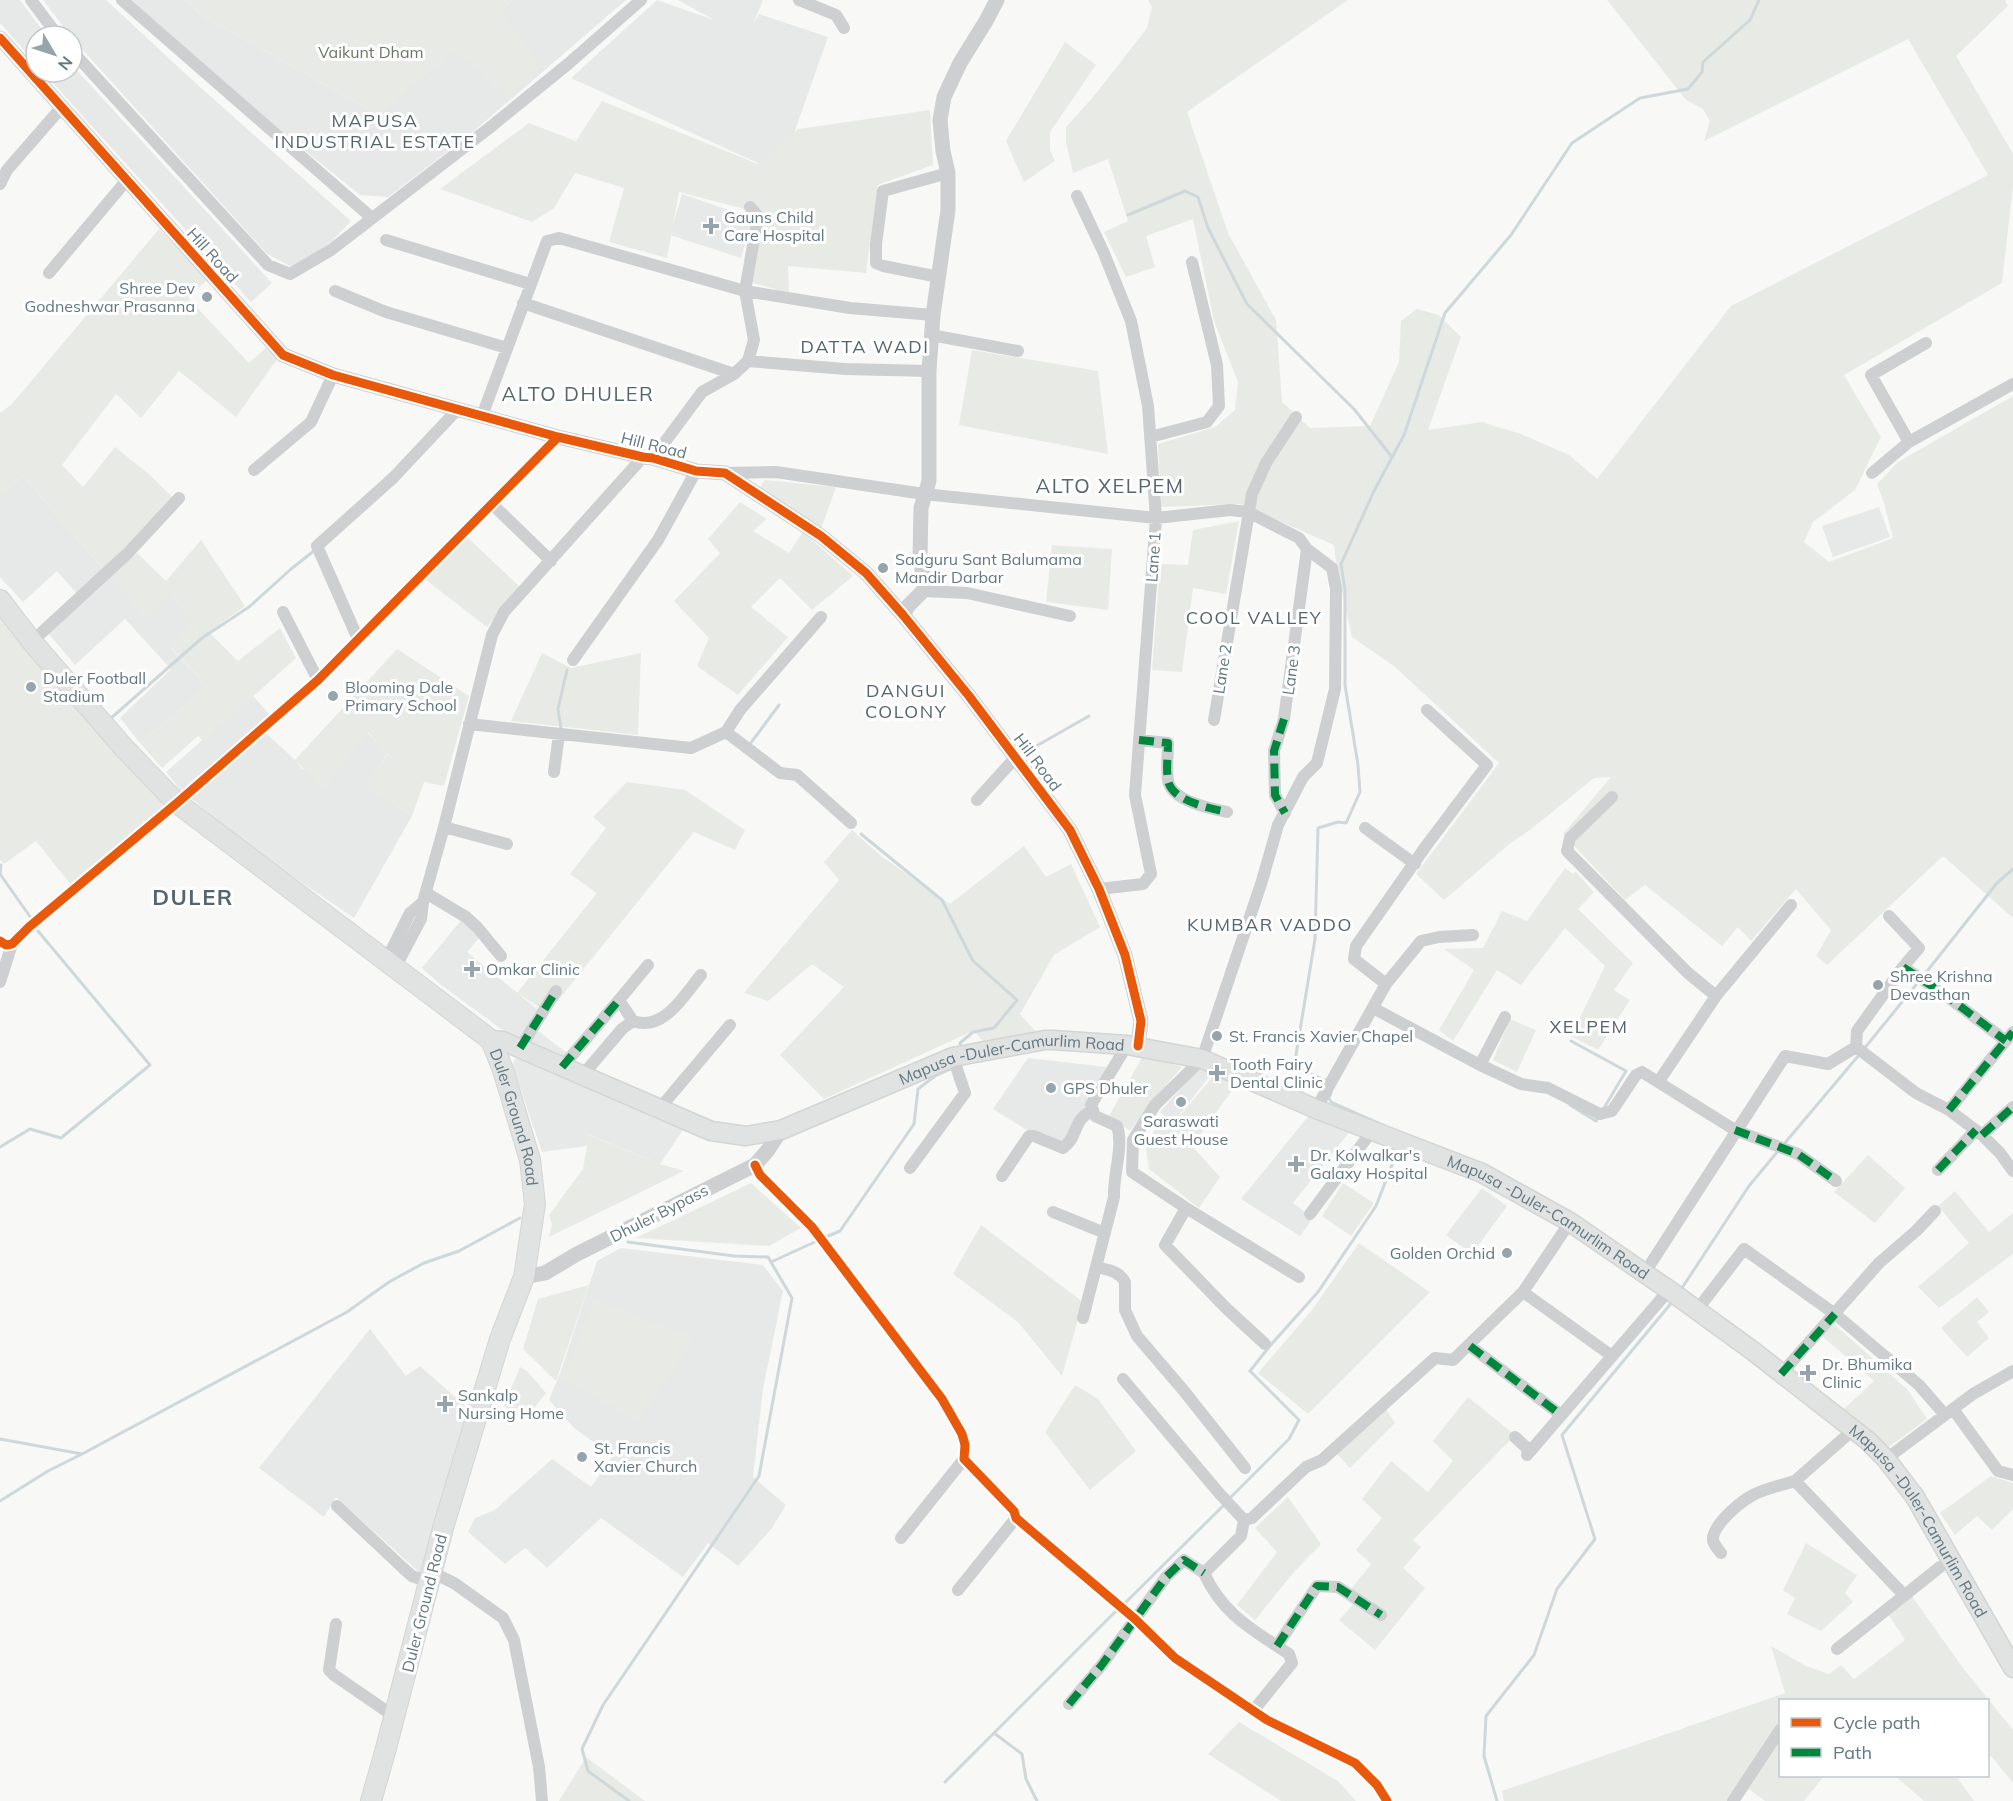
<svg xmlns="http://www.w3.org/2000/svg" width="2013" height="1801" font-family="Mulish,sans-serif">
<rect width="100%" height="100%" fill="#f8f8f7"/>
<path fill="#e7e9e8" d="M0,0h20l27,36h-11v28l-36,-41z
M43,0h63l94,87 151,134 -19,20 -33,24 -9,1 -23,-12 -195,-216z
M130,0h55l16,15 176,99 136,-114h113l-159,137 -79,60 -28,-2 -152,-123z
M657,0l57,20 -36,-20h85l-10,24 6,-10 69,23 -48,136 -209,-95z
M72,65l200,218 -21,19 -208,-230h29z
M682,194l70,24 -11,40 -71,-23z
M23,476l81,94 -26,25 -21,-24 -34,31 -23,-25v-82z
M1879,507l11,30 -57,20 -11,-31z
M110,577l62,18 24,28 -25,25 36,39 -67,56 -20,-25 51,-49 -46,-50 -50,46 -27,-32z
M253,696l17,19 -88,77 -16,-20z
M367,732l21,21 -22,32 46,31 -58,102 -116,-79 -47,-41 76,-64 28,26 7,9z
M462,919l18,18 -13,15 70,57 -16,28 -20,-8 -61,-45 -18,-16z
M538,1031l32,24 -10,2 -31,-14z
M520,1052l167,72 -27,40 -70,-29 -3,11 -45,6 -30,-88z
M1028,1058l79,9 -43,76 -37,-13 -34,-21z
M1201,1066l11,7 -39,50 -13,-11z
M1311,1113l40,17 -58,73 20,15 -13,18 -59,-37z
M1482,1188l25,18 -35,48 -26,-19z
M621,1248l142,17 20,26 -20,98 -10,88 33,28 -14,23 -34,38 -30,-23 -25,34 -82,-59 -54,50 -22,-20 -20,16 -37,-32 7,-14 20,-8 57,-51 39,28 22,-31 -39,-28 -25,-28 12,-29 36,-110z
M370,1329l36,47 14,-10 53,47 -52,161 -85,-77 -12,20 -65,-49z"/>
<path fill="#e8ebe5" d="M185,0h328l-12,10 39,57 -32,29 -54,-46 -77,64 -176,-99z
M1148,0h200l-161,112 41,121 48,87 6,82 28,26 60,-2 29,-64 2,-41 16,-12 22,6 22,22 -33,93 54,-8 39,12 48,21 28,24 134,-173 257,-131 -80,-136 -204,102 6,-20 -7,-12 -17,-9 -79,-100h398l3,6 -52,50 57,98v31l-11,98 -158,92 37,62 -26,53 -42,32 -9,20 25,20 64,-24 -9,-35 -7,-19 21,-22 115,-66v522l-70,-62 -116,109 -11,-9 15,-26 -35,-41 -45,52 -13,-14 -16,19 -77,-61 -20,15 -62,-66 48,-57 -17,1 -64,52 -18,12 -68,58 -28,-26 83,-111 -104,-96 -43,-30 -15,-68 -3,-24 -94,-41 -79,3 -3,-63 57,-17 20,-17 3,-28 -24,-61 -21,-102 -47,17 9,31 -29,10 -22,-45 24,-11 -20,-62 -35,14 -7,-31v-15l28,-31 53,-68 5,-21z
M1065,42l31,23 -46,67v18l5,11 -31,21 -18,-41z
M602,101l156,63 40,-35 132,-19 3,55 -55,20 -12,88 -78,-7 1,27 -39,-11 14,-68 -85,-22 -12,66 -58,-16 15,-54 -49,-15 -21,35 -22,14 -92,-33 89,-66 47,18z
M159,229l49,50 -20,19 61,65 17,-15 12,10 -42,59 -57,-46 -38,47 -25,-24 -54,71 21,22 32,-40 35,28 22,22 -44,52 -24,21 -81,-94 -23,19v-82l12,-9z
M972,350l126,21 10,83 -149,-29z
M765,480l71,7 -15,42 -61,-42z
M740,502l27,17 -14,12 36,22 14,-21 50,44 -41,34 -32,-32 -29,29 37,30 -50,58 -41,-29 12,-28 -35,-37 46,-48 -12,-14z
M1239,521l-13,73 -33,-6 -11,84 -30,-2 8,-106 28,1 5,-35z
M467,537l54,51 -34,39 -61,-47z
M201,540l44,66 -35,25 2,4 26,26 42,-33 16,30 -93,83 -5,-5 -36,32 -22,-25 67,-56 -36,-40 24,-24 -23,-28 -27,22 -35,-40 27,-24 29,28z
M1052,545l60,4 -4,61 -62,-8z
M0,613l169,192 -97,81 -36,-45 -32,23 -4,-4z
M397,649l72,47 -25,90 -20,-4 -12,34 -47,-31 23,-31 -20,-22 -45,57 -28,-29z
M542,653l29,15 70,-15 -3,82 -127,-14z
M627,782l58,8 60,40 -10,20 -41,-18 -146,181 -31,-20 80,-100 -27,-19 36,-46 -13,-11z
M852,830l29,26 69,48 74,-58 22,31 25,-13 29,63 -46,28 -34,59 17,19 -54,8 -10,-10 -149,68 -44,-44 64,-68 -32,-23 -44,37 -24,-8 95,-113 -15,-18z
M1565,868l8,6 3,-2 18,20 -16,17 55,54 -19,27 16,10 -32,50 -27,-14 34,-70 -40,-38 -44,57 -24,-15 -44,71 -14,-11 35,-60 -30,-21 39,-1 19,-37 25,10z
M1510,1019l26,11 -19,42 -24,-12z
M1143,1056l39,11 -25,28 -27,36 -21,-15z
M1215,1074l21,11 -44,61 28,31 -21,31 -50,-39 -3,-21 15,-31 11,8z
M589,1135l71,29 24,7 -135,66 3,-13 -3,-9 34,-46z
M1868,1155l37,33 -30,35 -41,-31z
M751,1183l50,45 -32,18 -133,-8z
M1343,1183l31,20 -23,33 -29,-20z
M1955,1191l34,41 24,-19v41l-74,54 -21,-21 51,-44 -31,-37z
M981,1225l102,77 -21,74 -44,-54 -65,-48z
M1359,1243l71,49 -122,122 -50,-41 54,-63z
M589,1285l-33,96 -33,-32 15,-50z
M1977,1297l12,15 -12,10 12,16 -22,19 -26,-29z
M594,1301l100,37 -56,83 -75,-43z
M1834,1324l73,65 20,30 -41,30 -42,-40 30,-28 -52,-45z
M520,1367l7,4 19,22 -22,28 -20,-15z
M1075,1385l23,14 38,52 -46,39 -45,-58z
M1468,1397l47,38 -102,105 8,7 -18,21 22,20 -50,62 -36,-30 17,-19 -9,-7 24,-30 -15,-14 26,-32 -20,-19 29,-38 37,31 25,-31 -20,-20z
M1386,1409l9,14 -45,45 -14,-15z
M1991,1476l22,7v26l-21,21 -15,-14 -22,19 -15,-22z
M1288,1497l33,47 -27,28 -39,48 -18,-15 40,-53 -22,-24z
M1806,1543l51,32 -12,18 8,9 -32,29 -34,-17 8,-16 -12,-8z
M1912,1596l48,68 53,66v53l-22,-27 -3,2v-58h-208v76h44l-20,25h-39l-16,-12 -9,12h-236l-2,-10 283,-98 -14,-47 35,20 23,8 12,-9 13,14 51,-39 -17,-26z
M1239,1722l99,59 18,20h-75l-73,-47z
M586,1757l59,44h-86z
M1895,1776h67l-4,3 16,22h-50z"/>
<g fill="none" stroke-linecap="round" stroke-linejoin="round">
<path stroke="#ced8da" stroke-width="3" d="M1128,215l57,-24 13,6 10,31 39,76 107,105 38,48
M110,719l92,-81 47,-31 42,-38 24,-19
M562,729h-1l-3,-20 9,-39
M750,744l29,-39
M1022,757l2,-4 65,-37
M861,834l81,66 31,61 44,39 -23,28 -21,4 -13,11 2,7
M0,874l31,44
M0,874l1,-9
M1924,975l73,-92 16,-14
M1571,1041l55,30 -22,37
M1863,1050l57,-70
M1327,1081l-33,-14 21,-128 3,-111 20,-6 8,1 14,-31 -2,-27 -13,-80v-95l-4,-26 33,-73 30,-56 41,-122 66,-78 61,-92 68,-45 48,-9 14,-17 1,-10 47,-42 9,-20
M1331,1093l-2,5 2,4 54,24
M1570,1105l26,16 3,-5
M1784,1144l75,-89
M0,1147l30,-18 31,9 89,-73 -112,-134
M826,1237l14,-6 74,-107 4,-35 17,-13 18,-8
M628,1242l106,14 34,1 24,41 -33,178 -156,229 -21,44 6,22 41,30
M771,1262l46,-21
M1680,1291l69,-105 29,-35
M0,1439l82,15 265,-142 42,-30 35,-19 35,-12 61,-33
M1228,1500l61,-61 10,-19 -49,-49 19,-24 49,-55 58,-86 23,-59
M0,1501l48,-30 34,-17
M1124,1604l100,-99
M994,1733l28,21 4,25 11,22
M945,1782l174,-174
M1497,1801l-13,-45 2,-40 48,-61 23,-66 38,-50 -33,-104 111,-134"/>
<g stroke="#d3d5d5" stroke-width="21">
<g id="secondary">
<path id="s1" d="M491,1040l12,1 208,90 35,5 35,-6 172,-73 92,-17h8l74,5 75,14 114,50 166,64 88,49 99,68 84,61 114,89 19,19 29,38 98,171"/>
</g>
</g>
<g stroke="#d4d5d5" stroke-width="22">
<g id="primary">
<path id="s2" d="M0,600l33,43 91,105 53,55 314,237 12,30 27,90 5,44 -11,73 -24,62 -57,189 -58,224 -14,49"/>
</g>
</g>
<path stroke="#cecfd0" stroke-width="12" d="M31,0l27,36
M122,0l250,218
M799,0l37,15 8,13
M72,51l196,214 22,9 41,-24 157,-121 80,-65 73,-64
M0,184l7,-14 54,-62
M1077,196l26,55 28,70 17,85 8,112 -21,277 16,79 -8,10 -44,5
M386,240l144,44
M49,273l77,-92
M939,277l-56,-11 -7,-3v-19l7,-53 65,-18
M335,291l51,21 121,36
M523,303l211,71
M931,335l87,16
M748,361l97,8 84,2
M482,416l65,-175 12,-3 186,53 105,17 83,7
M1150,437l57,-15 12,-16 -2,-41 -25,-103
M1909,442l-38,-67 55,-32
M653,458l49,-66 32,-18 14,-13 6,-21 -9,-49 13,-75 -8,-9
M254,470l57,-48 22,-47
M725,473l51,-1 148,22 232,24 74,-8 18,2 51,26 8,11 25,19 4,21 -1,100 -18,74 -14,14 -25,48 -16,56 -60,178 -47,46 -22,35 -1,32 54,36 113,69
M1872,473l37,-31 104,-58
M492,504l59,57
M923,591l44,2 103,23
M283,612l35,68
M358,639l-41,-93 76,-68 64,-68
M33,643l6,-8 89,-82 51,-55
M573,660l85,-120 38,-69
M1214,720l38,-226 14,-31 30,-46
M469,724l222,24 35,-16 14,-22 81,-93
M726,732l54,41 17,2 54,48
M1139,740l29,3c0,12 -2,25 0,37 3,21 41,28 59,32
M554,772l5,-38
M1612,797l-42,41 -3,13 121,122 28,23
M977,800l38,-42
M1285,813l-10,-18 -1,-44 10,-32 23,-170
M444,827l63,17
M1365,828l50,36
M426,893l40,24 11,10 24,29
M0,941l6,4 6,-1 17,-17 148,-124 141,-123 240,-243
M386,961l24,-48 13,-11
M1903,967l41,27 62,47
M395,968l26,-49 2,-17 21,-75 48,-192 12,-23 139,-155
M0,982l12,-38
M1386,984l-32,-25 2,-13 70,-100 61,-81 -60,-55
M1373,1008l107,57 41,19 27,4 52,26 12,-3 24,-36 6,-3 93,58 63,24 38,27
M633,1021l-14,-21 29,-35
M1856,1047l1,-16 46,-64 16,-19 -30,-32
M520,1048l36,-57
M1480,1065l25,-48
M562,1067l57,-67
M582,1076l40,-47 11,-8c31,11 51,-26 68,-46
M1659,1081l57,-85 75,-91
M660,1108l70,-83
M1316,1109l70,-125 35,-43 18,-4 34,-2
M1949,1110l64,-78
M1982,1135l31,-28
M755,1165l5,10 52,52 130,172 20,35 3,11 -1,14 50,52 2,7 119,101 40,39 92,62 88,43 22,22 10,16
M910,1168l55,-75 -12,-36
M1938,1170l38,-40
M1002,1176l27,-40h5l29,12c16,-12 9,-28 30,-38
M1186,1208l-21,37 61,63 39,36
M1053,1212l52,21
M1310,1214l62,-83
M1097,1267c11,3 22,4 28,15v28l12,26 47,55 61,77
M1644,1274l141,-218 43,8 28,-17 60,46 33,17 33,25 18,18 13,18
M1523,1292l89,64
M1697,1310l47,-61 91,65 84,71 26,30
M1083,1318l31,-121c-1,-23 10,-51 3,-71l-22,-10 -4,-11 36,-60
M1470,1346l91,69
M1781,1374l98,-111 37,-32 19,-20
M1123,1379l96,114 25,27
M1953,1409l45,62 15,4
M1853,1430l-58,51 109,114
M1515,1437l15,14
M1527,1455l142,-165
M1886,1459l87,-65 40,-23
M337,1506l66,62 9,8 17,6
M1244,1520l8,-2 54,-51 16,-7 113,-102 18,2 70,-68 47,-70
M1244,1520l-3,16 -37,37c19,42 49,57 85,81l3,9 -39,48
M901,1538l63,-79
M1721,1553c-4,-5 -9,-10 -8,-16 3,-15 29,-37 42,-43 13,-6 27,-9 40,-13
M431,1572l23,11 49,35 11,22 25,127 3,34
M958,1590l58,-72
M336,1624l-7,46 5,5 61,42
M1277,1646l40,-60 21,1 43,28
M1837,1649l103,-82
M1069,1704l32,-38 65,-89 18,-17 20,13
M1733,1801l47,-71"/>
<path stroke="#cecfd0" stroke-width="15" d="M0,38l283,317 50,20 225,62 85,20 10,1 43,13 29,2 96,63 45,37 37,42 66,81 101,134 29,59 26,66 16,66 -3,25
M903,615l5,-9 15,-15 2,-7 -5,-26 1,-50 8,-27v-110l4,-56 15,-105v-37l-5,-22 -3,-31 4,-23 16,-34 26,-42 11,-21
M524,1277l21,-4 32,-19 178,-89 13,-15 13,-20"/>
<use href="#secondary" stroke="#e1e2e2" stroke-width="18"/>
<use href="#primary" stroke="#e1e2e2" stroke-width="20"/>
<path stroke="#00873e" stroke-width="8" stroke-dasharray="15 8" stroke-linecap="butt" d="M1284,719l-10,32 1,44 10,18
M1139,740l29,3c0,12 -2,25 0,37 3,21 41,28 59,32
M1903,967l41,27 62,47
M520,1048l36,-57
M562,1067l57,-67
M1949,1110l64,-78
M1735,1130l63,24 38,27
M1982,1135l31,-28
M1938,1170l38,-40
M1470,1346l91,69
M1781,1374l54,-60
M1277,1646l40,-60 21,1 43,28
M1069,1704l32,-38 65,-89 18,-17 20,13"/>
<g stroke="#fff" stroke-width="13">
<path id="cycleway" d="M0,38l283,317 50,20 225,62 85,20 10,1 43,13 29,2 96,63 45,37 37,42 66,81 101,134 29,59 26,66 16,66 -3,25
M0,941l6,4 6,-1 17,-17 148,-124 141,-123 240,-243
M755,1165l5,10 52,52 130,172 20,35 3,11 -1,14 50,52 2,7 119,101 40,39 92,62 88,43 22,22 10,16"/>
</g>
<use href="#cycleway" stroke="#e8590c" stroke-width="9"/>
</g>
<g fill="#96a5ab" stroke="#fff" stroke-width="2">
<path d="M708 217h6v6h6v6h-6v6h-6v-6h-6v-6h6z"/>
<circle cx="207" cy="297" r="6"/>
<circle cx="883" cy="568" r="6"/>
<circle cx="31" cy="687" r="6"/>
<circle cx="333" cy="696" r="6"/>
<path d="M469 960h6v6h6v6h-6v6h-6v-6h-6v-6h6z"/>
<circle cx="1878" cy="985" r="6"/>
<circle cx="1217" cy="1036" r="6"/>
<path d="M1214 1064h6v6h6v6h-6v6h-6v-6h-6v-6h6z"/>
<circle cx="1051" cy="1088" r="6"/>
<circle cx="1181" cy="1102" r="6"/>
<path d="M1293 1155h6v6h6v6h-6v6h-6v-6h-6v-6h6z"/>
<circle cx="1507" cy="1253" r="6"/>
<path d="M1805 1364h6v6h6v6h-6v6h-6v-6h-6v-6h6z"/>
<path d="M442 1395h6v6h6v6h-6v6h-6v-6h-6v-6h6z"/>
<circle cx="582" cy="1457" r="6"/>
</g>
<g text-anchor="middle" stroke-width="6" stroke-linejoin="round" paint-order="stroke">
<g font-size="16" fill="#687a61" stroke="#fff">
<text x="371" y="58">Vaikunt Dham</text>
</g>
<g font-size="16" fill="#627882" stroke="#fff" text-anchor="start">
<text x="724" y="223">Gauns Child<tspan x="724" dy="18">Care Hospital</tspan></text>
<text x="195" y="294" text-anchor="end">Shree Dev<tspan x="195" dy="18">Godneshwar Prasanna</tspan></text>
<text x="895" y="565">Sadguru Sant Balumama<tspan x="895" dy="18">Mandir Darbar</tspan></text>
<text x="43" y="684">Duler Football<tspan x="43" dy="18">Stadium</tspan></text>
<text x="345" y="693">Blooming Dale<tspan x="345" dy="18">Primary School</tspan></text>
<text x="486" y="975">Omkar Clinic</text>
<text x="1890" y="982">Shree Krishna<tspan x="1890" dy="18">Devasthan</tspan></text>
<text x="1229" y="1042">St. Francis Xavier Chapel</text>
<text x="1230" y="1070">Tooth Fairy<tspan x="1230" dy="18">Dental Clinic</tspan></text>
<text x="1063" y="1094">GPS Dhuler</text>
<text x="1181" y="1127" text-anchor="middle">Saraswati<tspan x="1181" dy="18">Guest House</tspan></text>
<text x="1310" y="1161">Dr. Kolwalkar's<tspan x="1310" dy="18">Galaxy Hospital</tspan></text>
<text x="1495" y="1259" text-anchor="end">Golden Orchid</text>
<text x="1822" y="1370">Dr. Bhumika<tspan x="1822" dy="18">Clinic</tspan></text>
<text x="458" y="1401">Sankalp<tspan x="458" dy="18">Nursing Home</tspan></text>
<text x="594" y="1454">St. Francis<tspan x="594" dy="18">Xavier Church</tspan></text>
</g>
<g font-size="16" fill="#627882" stroke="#fff">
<text transform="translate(213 255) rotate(48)" y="6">Hill Road</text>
<text transform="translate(654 445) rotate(14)" y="6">Hill Road</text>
<text transform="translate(1153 557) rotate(-86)" y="6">Lane 1</text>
<text transform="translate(1222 669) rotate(-81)" y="6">Lane 2</text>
<text transform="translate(1291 670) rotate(-82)" y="6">Lane 3</text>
<text transform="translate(1038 762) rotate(53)" y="6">Hill Road</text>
<text dy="6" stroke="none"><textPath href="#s1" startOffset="554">Mapusa -Duler-Camurlim Road</textPath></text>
<text dy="6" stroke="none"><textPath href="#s2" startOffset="744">Duler Ground Road</textPath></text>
<text transform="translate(659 1213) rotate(-27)" y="6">Dhuler Bypass</text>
<text dy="6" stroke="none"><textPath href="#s1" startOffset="1130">Mapusa -Duler-Camurlim Road</textPath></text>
<text dy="6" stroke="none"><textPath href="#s1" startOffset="1616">Mapusa -Duler-Camurlim Road</textPath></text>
<text transform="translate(424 1603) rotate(-76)" y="6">Duler Ground Road</text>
</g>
<g font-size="18" letter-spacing="1.5" fill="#54656d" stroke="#fff">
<text x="375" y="127">MAPUSA<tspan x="375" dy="21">INDUSTRIAL ESTATE</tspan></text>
<text x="865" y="353">DATTA WADI</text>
<text x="1254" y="624">COOL VALLEY</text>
<text x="906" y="697">DANGUI<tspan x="906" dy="21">COLONY</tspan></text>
<text x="1270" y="931">KUMBAR VADDO</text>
<text x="1589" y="1033">XELPEM</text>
</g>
<g font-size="20" letter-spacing="1.5" fill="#54656d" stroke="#fff">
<text x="578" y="401">ALTO DHULER</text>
<text x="1110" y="493">ALTO XELPEM</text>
</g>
<g font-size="22" font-weight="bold" letter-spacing="1.5" fill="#54656d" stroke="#fff">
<text x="193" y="905">DULER</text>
</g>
</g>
<rect x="1779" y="1699" width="210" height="78" fill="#ffffff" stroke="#c0c9cd" stroke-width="1.5"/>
<rect x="1791" y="1718" width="30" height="9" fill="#e8590c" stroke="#c0c9cd" stroke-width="1.5"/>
<text x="1833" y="1729" font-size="18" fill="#627882">Cycle path</text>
<rect x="1791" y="1748" width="30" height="9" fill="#00873e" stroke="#c0c9cd" stroke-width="1.5"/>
<text x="1833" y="1759" font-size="18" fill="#627882">Path</text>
<g transform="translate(54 54) rotate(129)"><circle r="28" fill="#ffffff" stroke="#c0c9cd" stroke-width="1.5"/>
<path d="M0-4.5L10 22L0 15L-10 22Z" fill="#96a5ab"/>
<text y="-9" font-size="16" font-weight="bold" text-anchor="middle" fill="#627882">N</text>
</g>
</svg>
